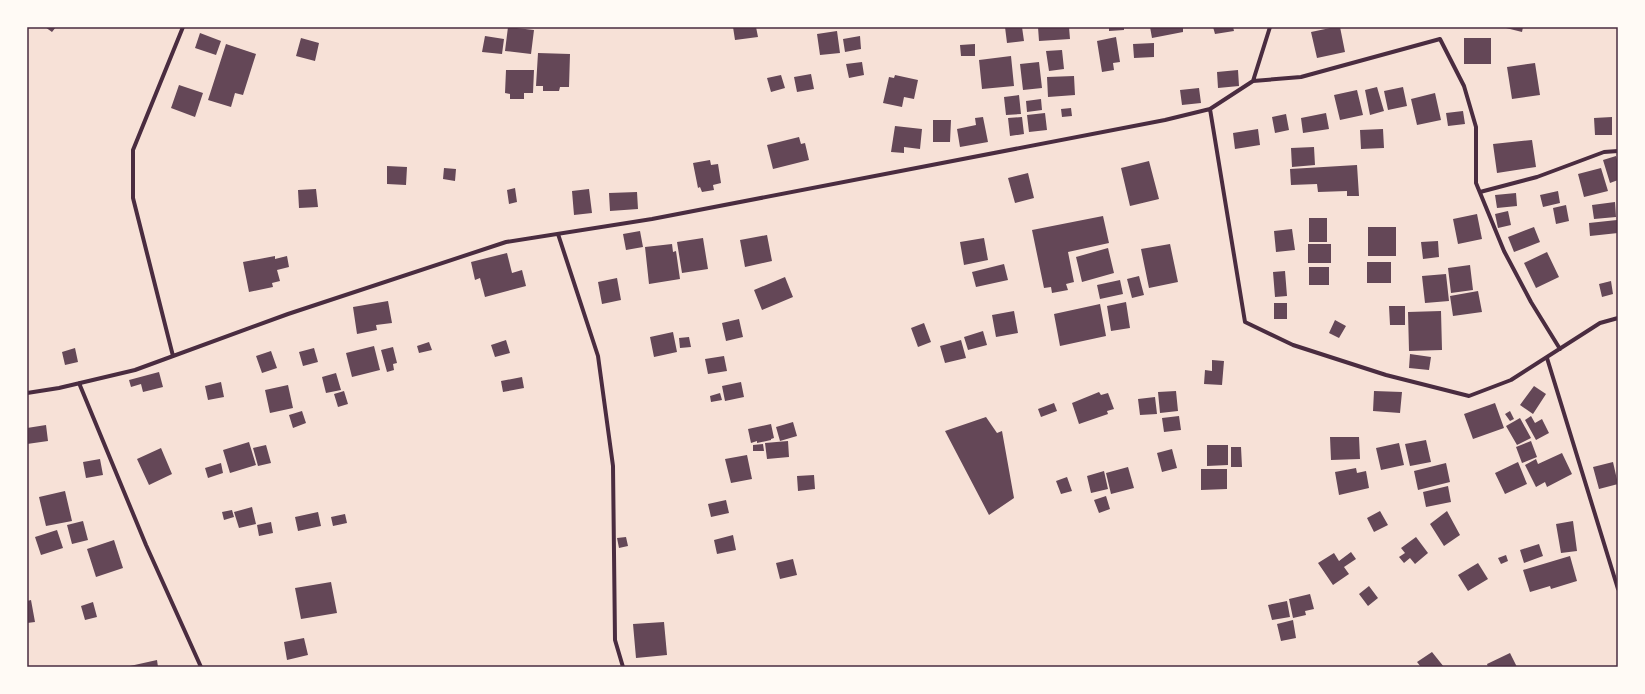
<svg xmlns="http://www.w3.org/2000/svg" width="1645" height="694" font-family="Karla,sans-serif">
<rect width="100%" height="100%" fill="#f7e1d7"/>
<path fill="#644757" d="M45,27h11l-4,5z
M508,27l26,3 -3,24 -26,-3z
M733,27h23l2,10 -23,3z
M1005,27h17l2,14 -17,2z
M1038,27h31l1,12 -31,2z
M1109,27h15v3l-15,1z
M1150,27h33v5l-31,6z
M1213,27h20l1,4 -19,3z
M1335,27h5l5,25 -28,6 -6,-26z
M1506,27h17l-1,5 -16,-4z
M837,31l3,22 -20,2 -3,-21z
M200,33l21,8 -5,14 -21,-7z
M485,36l19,3 -2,15 -20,-2z
M860,36l1,13 -16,3 -2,-13z
M1116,37l4,25 -7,1 1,7 -12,2 -5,-31z
M301,38l18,5 -4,18 -19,-5z
M1464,38h27v26h-27z
M1154,43v14l-20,1 -1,-14z
M226,44l30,10 -13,41 -8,-2 -4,14 -23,-7z
M975,44v12h-14l-1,-11z
M1062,50l2,19 -15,2 -3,-20z
M538,53l32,1 -1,33h-9l-1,4h-16v-5h-7z
M1011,56l3,30 -32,3 -3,-29z
M862,62l2,13 -15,3 -3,-14z
M1039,62l3,26 -19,2 -3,-26z
M1535,63l5,32 -28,4 -5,-32z
M506,70h28l-1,23h-9v6h-14v-5l-5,-1z
M1238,70l1,16 -21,2 -1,-16z
M811,74l3,15 -17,3 -3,-15z
M781,75l4,13 -14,4 -4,-14z
M895,75l23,5 -4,19 -10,-2 -2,10 -19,-4 6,-26 5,1z
M1074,76l1,19 -27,2 -1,-20z
M179,85l24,8 -8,24 -24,-9z
M1377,87l7,24 -14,4 -5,-25z
M1403,87l4,19 -19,4 -4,-19z
M1199,88l2,15 -19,2 -2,-15z
M1357,90l6,25 -23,5 -6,-25z
M1435,93l6,27 -24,5 -6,-26z
M1019,95l2,19 -15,1 -2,-18z
M1041,99l1,11 -15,2 -1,-11z
M1071,108l1,8 -10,1 -1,-8z
M1463,111l2,13 -17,2 -2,-13z
M1045,113l2,17 -18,2 -2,-17z
M1326,113l3,16 -26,4 -2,-15z
M1286,114l3,16 -14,3 -3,-16z
M983,117l5,25 -28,5 -3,-18 19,-4 -1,-7z
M1022,117l2,17 -14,2 -2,-18z
M1612,117v18h-17l-1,-17z
M933,120h18l-1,22h-17z
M895,126l27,3 -2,20 -16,-2v6l-13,-1z
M1258,129l2,16 -25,4 -2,-16z
M1383,129l1,19 -23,1 -1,-19z
M799,137l2,7 4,-1 4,17 -36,9 -6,-24z
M1532,140l4,27 -39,6 -4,-29z
M1314,147l1,18 -23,2 -1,-19z
M1616,156l2,7v17l-8,3 -7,-23z
M710,160l1,5 7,-1 3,19 -8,2 1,5 -12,2 -2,-5 -2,1 -5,-25z
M1149,161l10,38 -29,7 -9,-38z
M1357,165l2,31h-12v-5l-29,1 -1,-8 -26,1 -1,-16z
M387,166l20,1 -1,18 -19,-1z
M444,168l12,1 -1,12 -12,-2z
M1601,168l7,23 -24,6 -6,-23z
M1028,173l6,25 -19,5 -7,-25z
M515,188l2,14 -8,2 -2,-14z
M316,189l2,18 -19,1 -1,-18z
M589,189l3,24 -18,2 -2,-24z
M1558,191l2,12 -17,4 -3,-12z
M637,192l1,17 -28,2 -1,-18z
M1516,193l1,13 -20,2 -2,-13z
M1615,202l1,15 -22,2 -2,-14z
M1566,205l3,16 -13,3 -3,-16z
M1508,211l3,14 -13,3 -3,-14z
M1477,214l5,25 -24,5 -5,-25z
M1103,216l6,27 -41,9 6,30 -8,2 2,6 -16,3 -1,-6 -7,1 -12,-58z
M1309,218h18v24h-18z
M1617,220l1,13 -28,3 -1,-13z
M1368,227h28v29h-28z
M1534,227l6,15 -26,10 -6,-15z
M1292,229l3,21 -19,2 -2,-21z
M640,231l3,16 -17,3 -3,-16z
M767,235l5,26 -27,6 -5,-27z
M703,238l5,31 -26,4 -5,-31z
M984,238l4,22 -24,5 -4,-23z
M1438,241l1,16 -16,2 -2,-17z
M672,244l1,8 3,-1 4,28 -31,5 -4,-37z
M1170,244l8,38 -29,6 -8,-39z
M1308,244h23v19h-23z
M1108,248l6,25 -32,9 -6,-25z
M1547,252l12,25 -23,11 -12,-25z
M507,253l5,20 10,-3 4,16 -41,11 -5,-19 -5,2 -4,-18z
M275,256v3l12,-3 2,11 -12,3 3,11 -8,2 1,4 -24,5 -6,-30z
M1367,262h24v21h-24z
M1004,264l4,16 -32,7 -4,-15z
M1470,265l3,25 -22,3 -3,-25z
M1309,267h20v18h-20z
M1285,271l2,25 -12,1 -2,-25z
M1446,274l3,27 -24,2 -3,-27z
M1139,276l5,19 -12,3 -5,-19z
M785,277l8,20 -31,13 -8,-20z
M617,278l4,22 -19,4 -4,-22z
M1120,280l3,14 -23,5 -3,-14z
M1611,281l2,13 -11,3 -3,-13z
M1478,291l4,21 -29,4 -3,-20z
M388,301l4,22 -16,2 1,5 -20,4 -4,-27z
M1126,302l4,26 -19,3 -4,-25z
M1274,303h13v16h-13z
M1100,304l6,32 -46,10 -6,-32z
M1389,306h16v19h-15z
M1014,311l4,22 -22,4 -4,-22z
M1441,311l1,39 -33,1 -1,-39z
M739,319l4,18 -17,4 -4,-18z
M1335,320l11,6 -7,12 -10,-5z
M924,323l7,19 -13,5 -7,-19z
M983,331l4,14 -19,5 -4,-13z
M673,332l4,20 -23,5 -4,-20z
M689,337l2,10 -11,1 -1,-10z
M506,340l4,13 -15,4 -4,-12z
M961,340l5,18 -21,5 -5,-17z
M429,342l3,8 -13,3 -2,-7z
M374,346l6,24 -28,7 -6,-24z
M393,347l4,16 -4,1 1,6 -7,2 -6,-22z
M75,348l3,14 -13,3 -3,-13z
M314,348l4,14 -15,4 -4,-14z
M271,351l6,17 -15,5 -6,-17z
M1410,354l21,3 -2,13 -20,-2z
M724,356l3,15 -19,3 -3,-15z
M1212,360l12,1 -2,24 -18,-1 1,-14 7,1z
M159,372l4,15 -20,5 -2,-8 -10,3 -2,-7z
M336,373l5,17 -15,3 -4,-16z
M522,377l2,11 -21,4 -2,-11z
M221,382l3,15 -16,3 -3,-14z
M741,382l3,15 -19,4 -3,-15z
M288,385l5,23 -23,5 -5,-23z
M1534,386l12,8 -13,20 -13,-9z
M344,391l4,13 -10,3 -4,-13z
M1176,391l2,20 -18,2 -2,-21z
M1374,391l28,1 -2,21 -27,-2z
M1099,392l2,3 7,-2 6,16 -7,2 1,3 -29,10 -7,-21z
M720,393l2,7 -11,2 -1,-6z
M1155,397l2,17 -17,1 -2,-16z
M1054,403l3,8 -16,6 -3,-8z
M1495,403l9,25 -31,11 -9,-25z
M302,411l4,12 -13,5 -4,-13z
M1510,411l4,8 -4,2 -5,-7z
M1179,416l2,14 -17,2 -2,-14z
M1531,416l4,7 7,-4 7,14 -13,7 -11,-20z
M986,417l11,16 5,-2 12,67 -25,17 -44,-84z
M1520,418l11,20 -14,7 -11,-19z
M793,422l4,14 -17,5 -4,-14z
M771,424l3,14 -3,1v1l-14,3v-2l-6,2 -3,-14z
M46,425l2,16 -21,3v-16z
M1330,437h29l1,22 -29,1z
M1426,440l5,22 -21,4 -5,-22z
M788,441l1,16 -22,2 -2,-16z
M1531,441l6,16 -15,6 -6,-16z
M249,442l7,23 -26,8 -7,-23z
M1399,443l5,22 -23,5 -5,-22z
M763,444l1,7h-11v-6z
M266,445l5,18 -13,3 -5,-18z
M1207,445h21v20l-21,1z
M1231,447h10l1,20h-11z
M161,448l11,26 -23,11 -12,-26z
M1172,449l5,19 -15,4 -5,-19z
M1562,453l10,21 -25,13 -2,-5 -9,5 -11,-22 11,-6 2,5z
M747,455l5,24 -21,4 -6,-24z
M100,459l3,16 -17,3 -3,-16z
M1518,462l9,22 -22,10 -10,-21z
M1613,462l5,22 -19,5 -6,-22z
M221,463l2,10 -15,5 -3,-10z
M1446,463l4,19 -32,8 -4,-19z
M1128,467l6,21 -23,6 -5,-21z
M1356,468l1,5 9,-2 3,17 -30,7 -4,-23z
M1201,469h26v20l-26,1z
M1104,471l4,18 -17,4 -4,-17z
M814,475l1,14 -17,2 -1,-15z
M1067,477l5,14 -11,3 -5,-13z
M1448,486l3,16 -25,5 -3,-15z
M65,491l7,30 -26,5 -7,-29z
M1106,496l4,13 -11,4 -5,-13z
M726,500l3,13 -18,4 -3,-13z
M252,507l4,17 -17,4 -5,-16z
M232,510l2,7 -10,3 -2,-8z
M1380,511l8,14 -14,7 -7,-14z
M1447,511l13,24 -16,11 -14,-22z
M318,512l3,14 -23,5 -3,-14z
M345,514l2,9 -14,3 -2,-9z
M83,521l5,19 -16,4 -5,-19z
M1573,521l4,30 -16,2 -5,-29z
M271,522l2,11 -14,3 -2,-11z
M57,530l6,18 -22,7 -6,-18z
M733,535l3,15 -19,4 -3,-14z
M626,537l2,9 -9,2 -2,-10z
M1416,537l12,16 -13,11 -5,-6 -6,5 -5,-6 6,-4 -4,-5z
M114,540l9,28 -27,9 -9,-28z
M1539,544l4,12 -19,7 -4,-13z
M1351,552l5,7 -12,8 5,7 -16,11 -15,-22 16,-10 5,8z
M1506,555l2,6 -7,3 -3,-6z
M1570,556l7,25 -26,8 -1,-3 -20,6 -7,-22z
M793,559l4,16 -17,4 -4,-16z
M1478,563l10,16 -20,12 -10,-16z
M331,582l6,31 -36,6 -6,-31z
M1369,586l9,12 -10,8 -9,-12z
M1310,594l4,15 -9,2 1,4 -13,3 -4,-19z
M31,600l4,22 -8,1v-22z
M1287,601l3,16 -18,3 -4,-15z
M93,602l4,15 -12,3 -4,-14z
M1293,620l3,18 -15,3 -4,-17z
M664,622l3,33 -31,3 -3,-34z
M304,638l4,17 -21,5 -3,-18z
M1432,652l12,15h-23l-4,-5z
M1510,653l7,14h-29l-1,-3z
M157,660l1,7h-28v-1z"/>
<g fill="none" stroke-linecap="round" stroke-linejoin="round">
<path stroke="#4a2c40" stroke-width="4" d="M1253,81l48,-4 139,-38 24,47 12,41v56l28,68 27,51 29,47
M1210,109l43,-28 17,-54
M1480,192l57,-15 67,-25 14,-1
M558,234l40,122 15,110 2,174 8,27
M173,356l-40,-158v-48l50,-123
M1547,358l71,231
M79,383l67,162 55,122
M27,393l32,-5 76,-18 153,-56 218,-72 146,-23 513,-99 45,-11 35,213 48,23 93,30 83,21 42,-16 89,-57 18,-5"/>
</g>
<rect width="1645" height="694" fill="none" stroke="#fffaf5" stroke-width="56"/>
<rect x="28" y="28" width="1589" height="638" fill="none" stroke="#4a2c40" stroke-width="1.5"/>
</svg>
